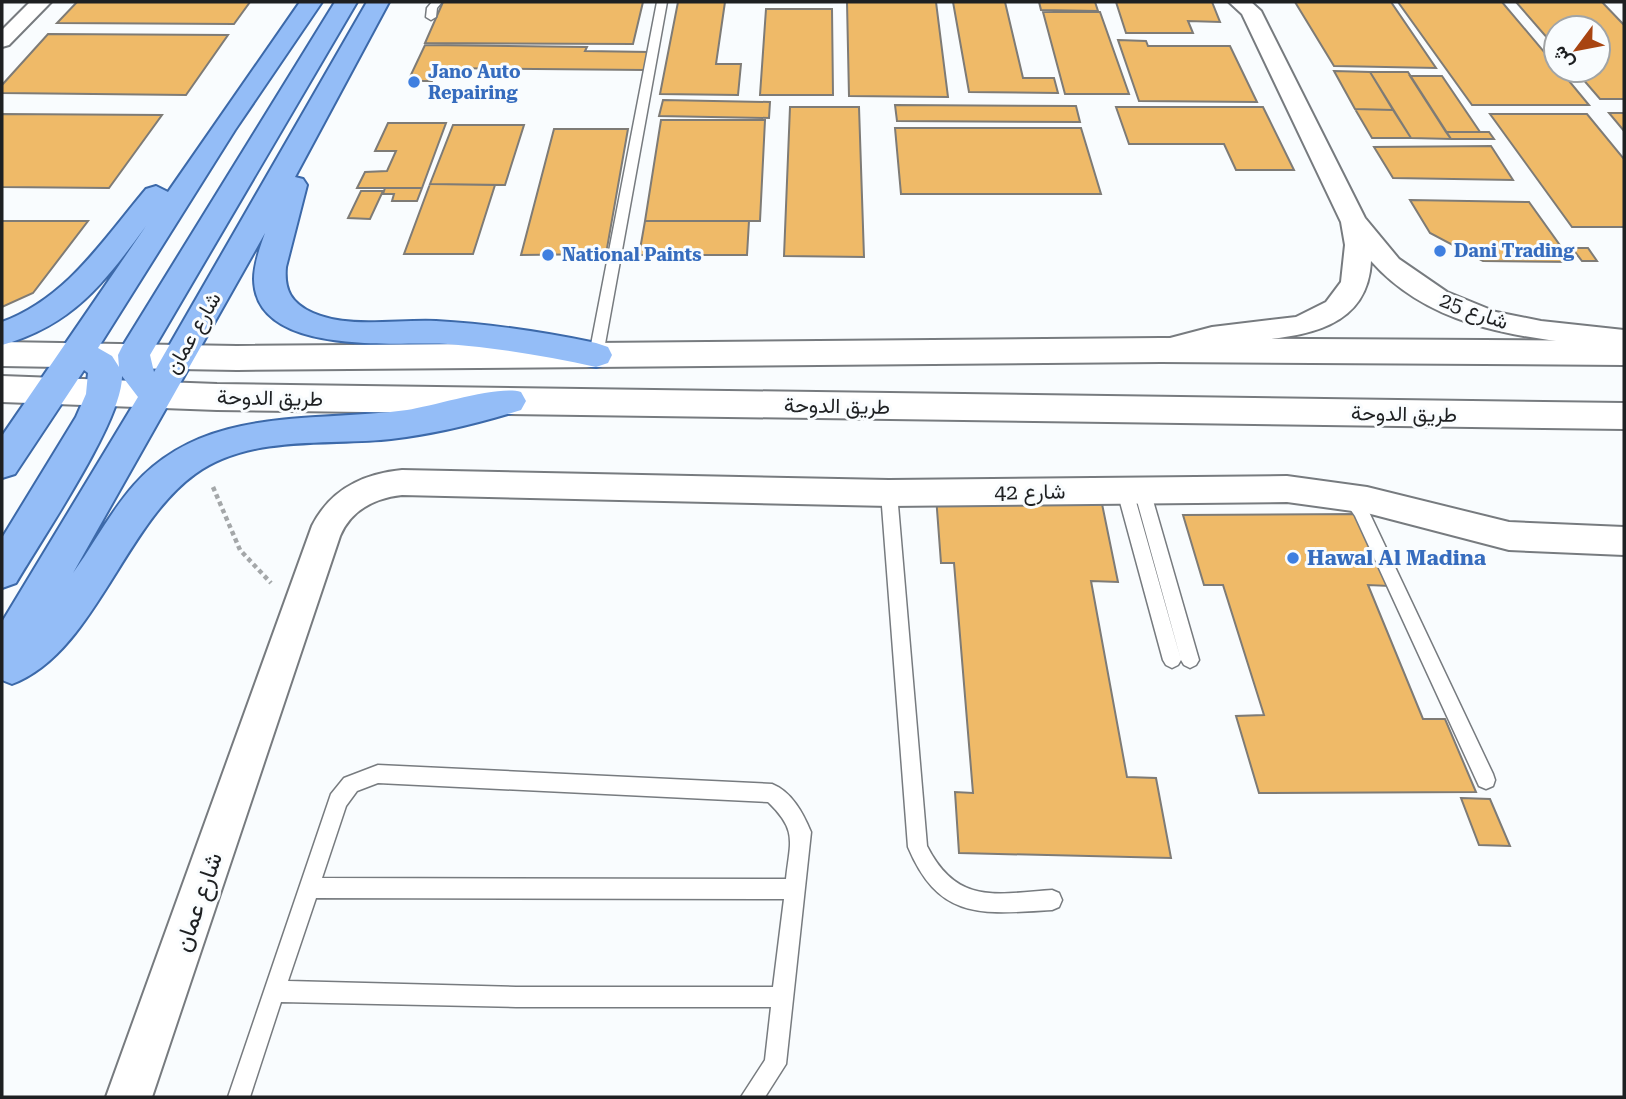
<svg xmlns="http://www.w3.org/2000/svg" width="1626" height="1099" font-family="'Roboto Serif',Vazirmatn,serif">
<rect width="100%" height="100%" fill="#f9fcfe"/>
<path fill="#efba68" stroke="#7e7b76" stroke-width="2" d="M77,2h173l-16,22 -177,-1z
M443,2h200l-10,42 -208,-1z
M678,2h47l-9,62h25l-3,31 -78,-1z
M847,2h89l12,95 -99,-1z
M953,2h52l18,76h31l4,15 -89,-1z
M1039,2h56l3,9 -57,-1z
M1116,2h96l8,20 -32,-1 5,12h-67z
M1295,2h96l45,66 -102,-2z
M1398,2h104l54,64v4h4l29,35h-117z
M1516,2h86l22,23v74h-24l-25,-29h23v-42h-42v20z
M766,9h66l1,86h-73z
M1043,12h57l29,82h-64z
M48,34l180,1 -42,60 -184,-2v-8z
M1118,40l28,1 2,5h82l27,56 -118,-1z
M425,45l162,2 -2,4 64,1 -4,18 -206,-2 -7,13h-24z
M1334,71l36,1 23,38 -38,-1z
M1370,72h38l43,67 -40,-1z
M1410,76h32l38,56h-34z
M663,100l107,2 -1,16 -110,-2z
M895,105l181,1 4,16 -183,-1z
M790,107h69l5,150 -80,-1z
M1116,107h147l31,63h-58l-12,-26h-95z
M1355,109l38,1 18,28h-39z
M1609,113h15v18z
M2,114l160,1 -53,73 -107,-1z
M1490,114h97l37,45v68h-52z
M661,120h104l-5,101h-115z
M388,123h58l-24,65h-65l8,-16 22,-1 9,-20h-21z
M453,125h71l-19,60 -75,-1z
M895,128h186l20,66h-200z
M554,129h74l-22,125 -85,1z
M1446,132h43l5,7h-43z
M1491,146l22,34 -120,-2 -19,-31z
M430,184l65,1 -22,69h-69z
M385,188h37l-5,13h-25l2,-7h-11z
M361,191h22l-13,28 -22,-1z
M1410,200l119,2 43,60 -89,-1 -53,-28z
M2,221h86l-55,72 -31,14z
M645,221h104l-2,34h-108z
M1572,248h16l9,13h-15z
M936,496l165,3 17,83 -27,-1 36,196 29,1 15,80 -212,-5 -4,-61 18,1 -19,-230h-13z
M1358,514l31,72 -21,-1 55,134h22l31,73 -217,1 -23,-77 28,-1 -41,-130h-19l-21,-70z
M1461,798l29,1 20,47 -31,-1z"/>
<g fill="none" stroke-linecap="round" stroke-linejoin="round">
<g stroke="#777b7f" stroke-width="3">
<path id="service" d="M432,2h10l-5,6 -1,9 -5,3 -5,-3 1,-9z
M657,2h10l-64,353 -7,5 -7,-5z
M1142,484l8,6 49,170 -3,5 -6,3 -6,-3 -3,-5 -47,-170z
M1125,485l8,6 48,169 -3,5 -6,3 -6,-3 -3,-5 -46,-169z
M889,487l8,6 30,353c30,59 68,48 125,44l7,3 3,7 -3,7 -7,3c-70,4 -113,11 -144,-63l-27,-354z
M1349,490l5,2 15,20 124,262 2,6 -2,6 -7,3 -7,-3 -124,-270 -14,-20z
M378,765l394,19c20,8 31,29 39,48l-25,232 -21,33h-24l24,-37 6,-53h-255l-235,-5 -31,95h-22l103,-303 13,-16zM378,783l390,19c30,29 22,39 18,77l-464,-1 24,-72 11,-15zM316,898l468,1 -11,88h-257l-228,-6z"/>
</g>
<g stroke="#777b7f" stroke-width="4">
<path id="minor" d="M30,2h21l-42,43 -7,2v-17z
M1229,2h22l10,9 104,207 34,41 48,33 49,20 45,9 83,9v20c-90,-13 -187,-15 -253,-89 -4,82 -95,75 -152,84 -21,4 -48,18 -68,12l-4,-7 4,-7 61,-16 84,-10 30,-15 15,-20 4,-37 -4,-23 -99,-208z
M402,470l487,10 398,-4 80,11 142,35 115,5v28l-115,-5 -142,-37 -80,-11 -398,4 -487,-11c-27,3 -51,15 -62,41l-188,561h-46l206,-571c18,-36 50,-52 90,-56z"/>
</g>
<g stroke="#777b7f" stroke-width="4">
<path id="secondary" d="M1161,338l463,3v24l-463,-3 -924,8 -235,-4v-24l235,4z
M2,376l215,8 1407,19v26l-1407,-19 -215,-8z"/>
</g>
<g stroke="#3c69a9" stroke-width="4">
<path id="primary" d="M300,2h22l-87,128 -137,218 14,8 7,11 -1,-12 4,-8 213,-345h22l-207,353 4,17 213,-370h22l-94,175 8,2 4,6 -21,82c-2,23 5,36 27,46 36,16 85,6 123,8 54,3 107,11 160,22l12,4 4,8 -4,8 -12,4c-49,-11 -98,-19 -148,-23 -49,-3 -193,14 -194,-65 0,-15 6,-32 11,-46l-192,340c21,-29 37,-61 61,-88 71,-80 178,-62 273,-75 28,-4 91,-25 114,-18l5,9 -5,9c-42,13 -86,24 -130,29 -65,7 -140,-5 -196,35 -72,52 -101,179 -183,210l-10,-4v-58l136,-225 -16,-21c1,44 -81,164 -106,207l-14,5v-50l74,-121 10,-23 2,-21 -4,-3 -69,104 -13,4v-42l144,-210c-42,57 -73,99 -144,119v-23c65,-24 101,-82 144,-133l10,-3 12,6z"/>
</g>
<path stroke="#a4a7a9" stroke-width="4.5" stroke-dasharray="4.5 3.5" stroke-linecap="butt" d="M213,487l27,63 31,33"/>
<use href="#service" fill="#fff" fill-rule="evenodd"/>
<use href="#minor" fill="#fff" fill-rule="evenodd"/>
<use href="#secondary" fill="#fff" fill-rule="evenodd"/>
<use href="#primary" fill="#94bdf7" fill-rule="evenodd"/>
</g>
<g fill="#3f7fe0" stroke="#f9fcfe" stroke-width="2.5">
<circle cx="414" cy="82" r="7"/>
<circle cx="1440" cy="251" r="7"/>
<circle cx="548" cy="255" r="7"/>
<circle cx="1293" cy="558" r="7"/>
</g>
<g text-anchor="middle" stroke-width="6" stroke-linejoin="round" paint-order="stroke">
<g font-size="18" font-weight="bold" fill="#366cbe" stroke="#f9fcfe" text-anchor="start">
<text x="428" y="78">Jano Auto<tspan x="428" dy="21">Repairing</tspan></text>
<text x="1454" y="257">Dani Trading</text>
<text x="562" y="261">National Paints</text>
</g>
<g font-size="21" fill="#1e2022" stroke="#f9fcfe">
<text transform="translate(1474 311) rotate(20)" y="7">شارع 25</text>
<text transform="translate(193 333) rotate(-60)" y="7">شارع عمان</text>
<text transform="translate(270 398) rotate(1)" y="7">طريق الدوحة</text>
<text transform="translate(837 406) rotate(1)" y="7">طريق الدوحة</text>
<text transform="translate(1404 414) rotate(1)" y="7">طريق الدوحة</text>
<text transform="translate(1030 492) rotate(-1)" y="7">شارع 42</text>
</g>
<g font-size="21" font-weight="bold" fill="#366cbe" stroke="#f9fcfe" text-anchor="start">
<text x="1307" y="565">Hawal Al Madina</text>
</g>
<g font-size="24" fill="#1e2022" stroke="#f9fcfe">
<text transform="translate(198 902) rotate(-71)" y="8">شارع عمان</text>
</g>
</g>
<rect width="1626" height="1099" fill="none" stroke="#1e2022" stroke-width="7"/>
<g transform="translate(1577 49) rotate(238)"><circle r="33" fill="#f9fcfe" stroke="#a1a4a6" stroke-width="2"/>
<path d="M0-5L12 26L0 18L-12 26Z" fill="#a84411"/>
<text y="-10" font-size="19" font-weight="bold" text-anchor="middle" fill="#1e2022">ش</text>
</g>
</svg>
